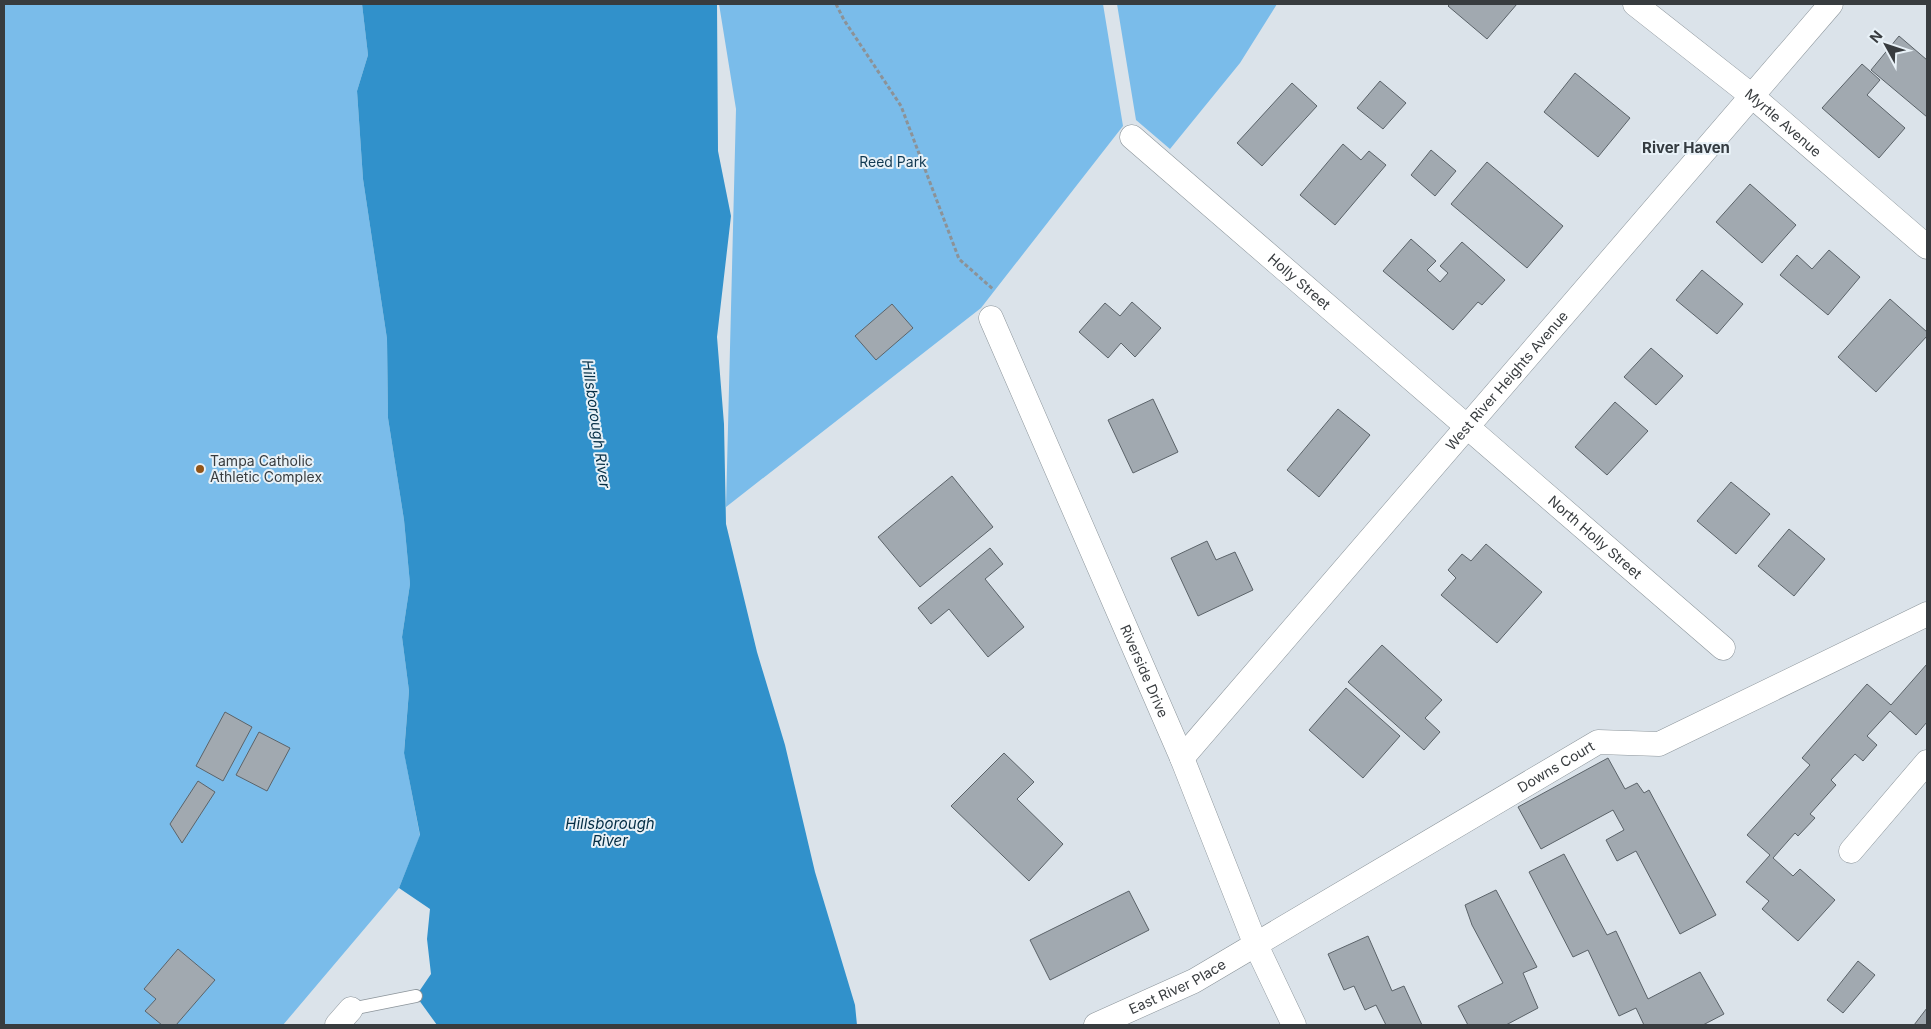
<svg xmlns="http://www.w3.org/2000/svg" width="1931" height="1029" font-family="Inter,sans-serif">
<rect width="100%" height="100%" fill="#dbe3ea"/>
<path fill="#7abcea" d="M4,4h358l6,51 -11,36 6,88 24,160 1,79 16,102 6,64 -8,53 7,54 -5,61 16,84 -21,52 -116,137h-279z
M719,4h384l20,122 -142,182 -255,199 10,-398z
M1117,4h160l-37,59 -70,86 -34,-29z"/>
<path fill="#3191cb" d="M362,4h355l1,147 13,65 -14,121 7,87 2,100 31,128 28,93 30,127 40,133 2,20h-420l-21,-29 15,-22 -4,-35 3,-30 -31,-21 21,-53 -16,-82 5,-62 -7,-54 8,-53 -6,-64 -16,-102 -1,-79 -24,-160 -6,-88 11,-36z"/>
<path fill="#a1a9b0" stroke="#5b6369" d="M1450,4h67l-30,35 -39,-33z
M1899,36l28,24v57l-56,-47z
M1862,64l18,16 -13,15 38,33 -26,30 -57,-50z
M1575,73l55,45 -32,39 -54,-45z
M1380,81l26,22 -23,26 -26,-21z
M1292,83l25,23 -55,60 -25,-23z
M1343,144l18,16 8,-9 17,14 -51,60 -35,-30z
M1431,150l25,21 -21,25 -24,-21z
M1487,162l76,64 -36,42 -76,-64z
M1750,184l46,41 -34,38 -46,-41z
M1411,239l25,22 -9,9 13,12 8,-9 -8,-7 22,-24 43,38 -23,25 -4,-3 -25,28 -70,-59z
M1829,250l31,27 -32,38 -48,-40 17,-20 15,14z
M1702,270l41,34 -26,30 -41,-34z
M1890,299l37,33v4l-51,56 -38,-35z
M1132,302l29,26 -26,29 -14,-14 -13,15 -29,-26 26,-29 15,13z
M892,304l21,24 -37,32 -21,-24z
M1651,348l32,28 -27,29 -32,-28z
M1153,399l25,53 -45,21 -25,-53z
M1615,402l33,29 -41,44 -32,-28z
M1338,409l32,26 -51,62 -32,-27z
M952,476l41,51 -73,60 -42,-50z
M1731,482l39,32 -34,40 -39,-33z
M1789,529l36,30 -31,37 -36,-30z
M1207,541l9,19 19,-8 18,38 -55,26 -27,-58z
M1486,544l56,48 -45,51 -56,-48 15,-17 -8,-8 14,-16 9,7z
M990,548l13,16 -18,15 39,48 -36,30 -39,-48 -18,15 -13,-16z
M1382,645l60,55 -17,18 15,14 -16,18 -76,-68z
M1927,664v58l-11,13 -26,-24 -23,25 10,9 -14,16 -8,-7 -24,26 5,5 -26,29 5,4 -17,18 -3,-3 -22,25 20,18 7,-7 35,31 -37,41 -36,-32 7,-8 -23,-19 24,-27 -23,-20 63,-70 -8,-7 65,-74 24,21z
M1346,688l54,48 -37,42 -54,-48z
M225,712l27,15 -29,54 -27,-15z
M259,732l31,16 -23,43 -31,-16z
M1004,753l30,29 -17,17 46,45 -34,37 -78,-75z
M1608,758l17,31 12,-6 7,10 5,-3 67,125 -36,19 -44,-83 -19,10 -11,-21 18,-10 -11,-20 -72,39 -23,-42z
M198,781l17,11 -33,51 -12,-19z
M1564,854l43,81 9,-4 32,68 52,-27 24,42 -21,11h-59l-8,-17 -17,8 -31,-66 -15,7 -44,-85z
M1496,890l41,77 -14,6 15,35 -32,17h-38l-10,-19 45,-23 -31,-58 -7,-20z
M1129,891l20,39 -99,50 -20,-40z
M1368,936l24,55 12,-5 18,39h-36l-10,-20 -11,5 -11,-24 -10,4 -16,-36z
M178,949l37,31 -39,45h-14l-17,-14 11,-12 -12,-10z
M1858,961l17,14 -32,38 -16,-13z
M1927,1008v17h-13z"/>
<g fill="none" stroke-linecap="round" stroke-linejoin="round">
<g stroke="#8c959b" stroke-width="14">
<path id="lane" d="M351,1009l65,-13"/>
</g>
<g stroke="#8c959b" stroke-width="25">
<g id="street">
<path id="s1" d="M1635,4l117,92 175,151"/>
<path id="s2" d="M1132,137l591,511"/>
<path id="s3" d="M991,318l191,440 73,185 39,82"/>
<path id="s4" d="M1182,758l649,-754"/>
<path d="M1851,851l76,-89"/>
<path d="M337,1025l14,-16"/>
<path id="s5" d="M1096,1025l98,-44 404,-239 61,2 268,-130"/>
</g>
</g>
<path stroke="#8c9297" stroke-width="3" stroke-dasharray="4 2.5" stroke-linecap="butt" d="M836,4l8,16 57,86 58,153 35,31"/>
<use href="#lane" stroke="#fff" stroke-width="12"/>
<use href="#street" stroke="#fff" stroke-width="24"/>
</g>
<circle fill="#925518" stroke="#e8f1f7" stroke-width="2" cx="200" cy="469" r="5"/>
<g text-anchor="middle" stroke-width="4" stroke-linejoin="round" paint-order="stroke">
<g font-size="14" fill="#383c3f" stroke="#e8f1f7">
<text dy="5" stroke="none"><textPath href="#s1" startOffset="190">Myrtle Avenue</textPath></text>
<text dy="5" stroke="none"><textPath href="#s2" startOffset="221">Holly Street</textPath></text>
<text dy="5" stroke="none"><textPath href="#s4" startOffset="498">West River Heights Avenue</textPath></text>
<text dy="5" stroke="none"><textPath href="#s2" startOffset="612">North Holly Street</textPath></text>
<text dy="5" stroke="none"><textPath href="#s3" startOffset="385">Riverside Drive</textPath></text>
<text dy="5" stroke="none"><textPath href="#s5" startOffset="528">Downs Court</textPath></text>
<text dy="5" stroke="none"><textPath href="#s5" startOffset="90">East River Place</textPath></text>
</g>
<g font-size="14" fill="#113951" stroke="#e8f1f7">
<text x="893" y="167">Reed Park</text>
</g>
<g font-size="14" fill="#383c3f" stroke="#e8f1f7" text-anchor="start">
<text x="210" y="466">Tampa Catholic<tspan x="210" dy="16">Athletic Complex</tspan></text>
</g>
<g font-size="15" font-weight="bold" fill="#343b40" stroke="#e8f1f7">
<text x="1686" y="153">River Haven</text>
</g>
<g font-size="15" font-style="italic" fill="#042e45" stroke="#e8f1f7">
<text transform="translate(596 424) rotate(82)" y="5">Hillsborough River</text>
<text x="610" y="829">Hillsborough<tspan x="610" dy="17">River</tspan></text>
</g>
</g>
<rect width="1931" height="1029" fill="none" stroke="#383c3f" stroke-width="10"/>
<g transform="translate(1886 45) rotate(310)" stroke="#e8f1f7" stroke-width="4" paint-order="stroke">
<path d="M0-4L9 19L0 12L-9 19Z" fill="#383c3f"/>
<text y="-8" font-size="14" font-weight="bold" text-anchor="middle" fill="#383c3f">N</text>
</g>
</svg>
